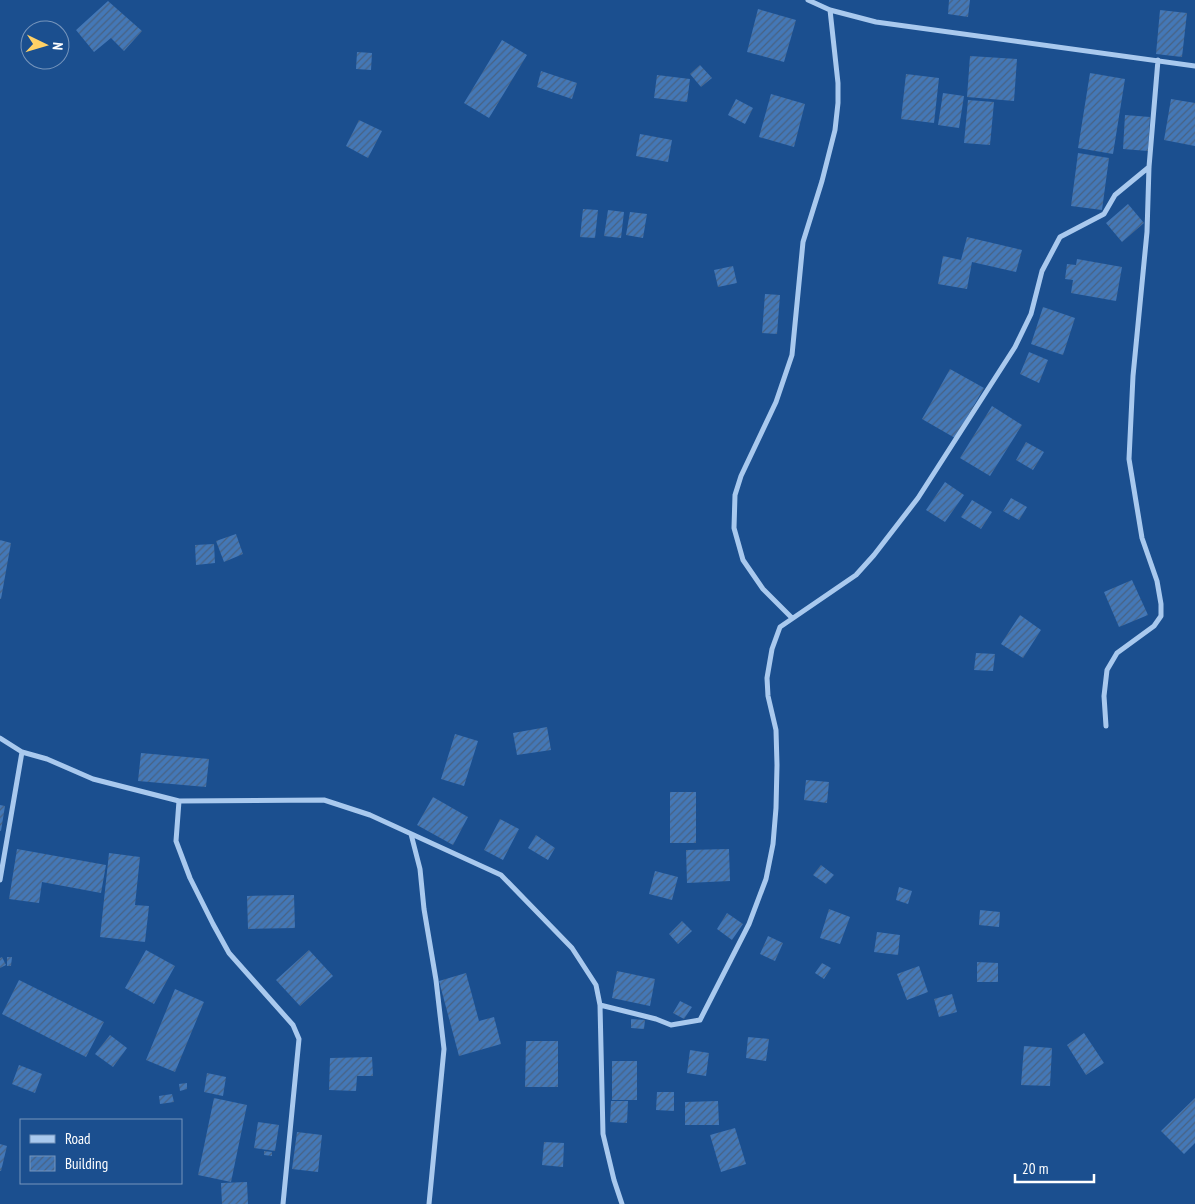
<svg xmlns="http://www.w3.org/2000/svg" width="1195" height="1204" font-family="'PT Sans Narrow',sans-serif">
<defs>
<pattern id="building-hatch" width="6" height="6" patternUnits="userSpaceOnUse" patternTransform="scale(1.25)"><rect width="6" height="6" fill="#4478b7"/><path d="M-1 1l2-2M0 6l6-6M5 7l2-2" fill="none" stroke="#486282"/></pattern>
</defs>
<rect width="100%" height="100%" fill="#1b4f8f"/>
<path fill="url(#building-hatch)" d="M949,0h21l-2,17 -20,-3z
M108,1l34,30 -18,20 -13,-13 -17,14 -18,-22z
M758,9l38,11 -12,42 -37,-10z
M1160,10l27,3 -5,44 -26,-3z
M502,40l25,15 -38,63 -25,-15z
M357,52l15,1 -1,17 -15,-1z
M970,56l47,3 -3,42 -47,-4z
M700,65l12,13 -11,9 -11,-13z
M541,71l36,12 -5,16 -35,-12z
M1090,73l35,6 -12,75 -35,-6z
M906,74l33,4 -5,45 -33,-4z
M657,75l33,4 -3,23 -33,-4z
M943,93l21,3 -5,32 -21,-3z
M771,94l34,10 -11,43 -35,-10z
M736,99l17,9 -8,16 -17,-9z
M1171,99l24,4v43l-31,-6z
M968,100l26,2 -4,43 -26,-2z
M1125,115l25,2 -2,34 -25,-2z
M359,120l23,11 -14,27 -22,-12z
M640,134l32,6 -4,22 -32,-6z
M1078,153l31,5 -7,52 -31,-4z
M1128,204l16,19 -22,19 -16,-19z
M583,209l15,1 -3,28 -15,-1z
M608,210l16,2 -3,26 -17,-2z
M630,212l17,2 -4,24 -17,-3z
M967,237l55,13 -6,22 -44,-10 -5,27 -29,-5 5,-28 18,4z
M1077,259l45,8 -6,34 -45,-8 2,-13 -8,-1 2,-15 9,1z
M733,266l4,17 -19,4 -4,-17z
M765,294l15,1 -3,39 -15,-1z
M1043,307l32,11 -12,37 -32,-11z
M1029,352l19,8 -9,23 -19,-9z
M950,369l34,19 -29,50 -33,-19z
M992,406l30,19 -32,51 -30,-18z
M1026,442l18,10 -11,18 -17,-10z
M945,482l19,13 -19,27 -19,-12z
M1011,498l16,9 -8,13 -16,-9z
M972,500l20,12 -11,17 -20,-12z
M236,534l7,20 -19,8 -8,-21z
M0,540l11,3 -10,56h-1z
M214,544l1,19 -19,2 -1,-20z
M1132,580l16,35 -29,12 -15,-35z
M1020,615l21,15 -18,28 -22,-14z
M976,653l19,1 -2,17 -19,-1z
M547,727l4,23 -34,5 -4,-22z
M455,734l23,7 -14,45 -23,-7z
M141,753l68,6 -3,28 -68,-6z
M806,780l23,2 -2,21 -23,-3z
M670,792h26v51h-26z
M433,797l35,20 -15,28 -36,-20z
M0,805l5,1 -4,25h-1z
M500,819l19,10 -16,31 -19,-10z
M536,835l19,13 -7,12 -20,-12z
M17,849l89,16 -5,28 -59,-11 -3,21 -30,-4z
M729,849l1,32 -43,2 -1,-33z
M109,853l31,4 -5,48 14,1 -4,36 -45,-5z
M821,865l13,10 -8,9 -13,-9z
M655,871l23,6 -6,23 -23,-6z
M899,887l13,4 -4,13 -12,-4z
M294,895l1,33 -47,1 -1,-33z
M829,909l21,8 -10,27 -20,-6z
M980,910l20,2 -1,15 -20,-2z
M727,913l16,11 -11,16 -15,-11z
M682,921l10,10 -14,13 -9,-10z
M877,932l23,3 -2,20 -24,-3z
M768,936l15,7 -8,18 -15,-7z
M146,950l29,16 -21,38 -29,-16z
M309,950l24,26 -33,30 -24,-26z
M2,957l4,8 -6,3v-10z
M7,957h5l-1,9h-4z
M977,962l21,1v19h-21z
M822,963l9,5 -7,11 -9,-6z
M919,966l9,26 -21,8 -10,-26z
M617,971l38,8 -5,27 -38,-8z
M466,973l13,48 15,-4 7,27 -42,12 -20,-75z
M19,980l85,42 -18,35 -84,-43z
M175,989l29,13 -29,70 -29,-12z
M952,994l5,18 -18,5 -5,-18z
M680,1001l12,6 -8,12 -11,-6z
M631,1019l14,1 -1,9 -13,-1z
M1084,1033l20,30 -18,12 -19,-30z
M110,1035l17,13 -14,19 -18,-13z
M748,1037l21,2 -3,22 -20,-3z
M526,1041h32v46h-33z
M1024,1046l28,2 -2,38 -29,-1z
M690,1050l19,3 -3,23 -19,-3z
M372,1057l1,19h-16l-1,15 -27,-1 1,-32z
M612,1061h25v39h-25z
M19,1065l23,9 -7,19 -23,-9z
M207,1073l19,4 -3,19 -19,-4z
M187,1083v6l-7,2 -1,-7z
M657,1092h17v19l-18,-1z
M172,1094l2,8 -14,2 -1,-8z
M214,1098l33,7 -16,77 -33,-7z
M1195,1098v45l-11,11 -23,-23z
M611,1101h17l-1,22 -17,-1z
M718,1101l1,24h-34v-23z
M258,1122l21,3 -4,26 -21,-3z
M735,1128l11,36 -25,8 -11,-37z
M297,1132l25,3 -4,37 -26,-3z
M544,1142l20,1 -1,24 -21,-2z
M0,1144l7,2 -6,25h-1z
M264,1151l8,1v4l-8,-1z
M247,1182l1,22h-26l-1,-21z"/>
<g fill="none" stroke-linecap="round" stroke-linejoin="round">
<path stroke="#a9c9ee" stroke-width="5" d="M808,0l22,10 46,12 319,44
M792,618l-29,-29 -20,-29 -9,-32 1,-33 6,-19 35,-74 16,-47 11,-113 19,-61 13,-51 3,-27v-20l-8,-73
M1106,726l-2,-30 3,-26 10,-17 37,-27 7,-10v-12l-4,-23 -15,-43 -13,-79 4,-83 14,-144 2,-65 9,-107
M0,738l22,14 25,7 46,20 86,22 145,-1 46,15 131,60 71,73 24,37 4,20 3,129 11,46 8,24
M179,801l-3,40 14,37 23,46 16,29 64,72 6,14 -16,165
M411,834l9,35 4,40 12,71 8,69 -15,155
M0,880l22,-128
M600,1005l56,14 15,6 29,-5 49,-96 17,-45 7,-35 3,-36 1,-43 -1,-35 -8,-34 -1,-18 5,-29 8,-22 76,-52 18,-20 44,-57 97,-151 16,-33 11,-43 18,-34 44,-23 11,-19 34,-28"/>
</g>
<rect x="20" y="1119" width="162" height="65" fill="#1b4f8f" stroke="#7695bc"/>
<rect x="30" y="1135" width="25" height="8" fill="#a9c9ee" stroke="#7695bc"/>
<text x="65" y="1144" font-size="15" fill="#ffffff">Road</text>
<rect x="30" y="1156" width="25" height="15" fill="url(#building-hatch)" stroke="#7695bc"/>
<text x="65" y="1169" font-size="15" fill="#ffffff">Building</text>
<g transform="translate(45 45) rotate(95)"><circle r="24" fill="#1b4f8f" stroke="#7695bc"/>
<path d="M0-4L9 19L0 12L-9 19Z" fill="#ffd166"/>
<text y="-8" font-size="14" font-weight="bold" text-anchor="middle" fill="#ffffff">N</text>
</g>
<path d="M1015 1174v8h79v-8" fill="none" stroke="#ffffff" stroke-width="2.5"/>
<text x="1022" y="1174" font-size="15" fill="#ffffff" stroke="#1b4f8f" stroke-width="4" paint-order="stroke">20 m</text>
</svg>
